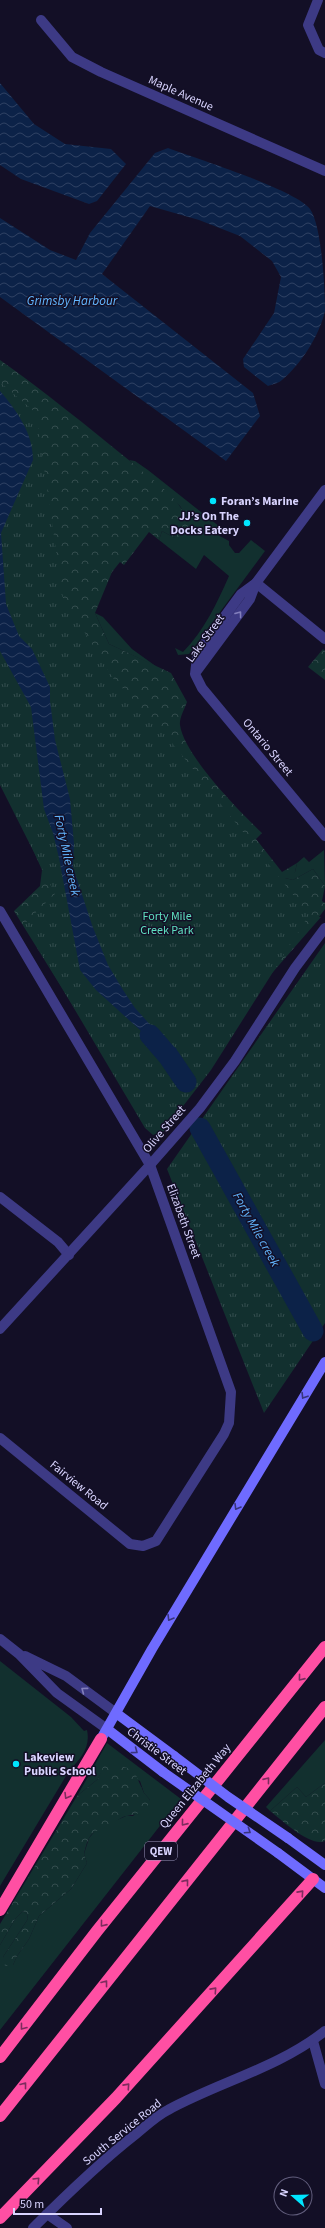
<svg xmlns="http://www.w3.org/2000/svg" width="325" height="2228" font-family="'Source Sans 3',sans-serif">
<defs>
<pattern id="forest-crowns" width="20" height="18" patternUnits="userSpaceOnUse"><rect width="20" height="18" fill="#12302f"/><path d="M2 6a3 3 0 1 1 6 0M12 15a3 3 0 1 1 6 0" fill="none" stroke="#344d4e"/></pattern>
<pattern id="park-tufts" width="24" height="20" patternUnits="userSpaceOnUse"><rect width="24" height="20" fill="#12302f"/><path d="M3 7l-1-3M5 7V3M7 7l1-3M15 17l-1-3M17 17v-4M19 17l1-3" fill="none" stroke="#344d4e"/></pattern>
<pattern id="water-waves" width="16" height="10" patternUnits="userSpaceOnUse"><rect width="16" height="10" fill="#0c2248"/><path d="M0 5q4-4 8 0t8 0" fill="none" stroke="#2f4163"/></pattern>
</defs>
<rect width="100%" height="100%" fill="#130f26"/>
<path fill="#12302f" d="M129,460l6,1 13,9 72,57 -4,7 13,7v4l6,8h4l12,-13 14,11 -76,103 -11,1 -3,-7 8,4c21,-21 34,-49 46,-76l-25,-21 -8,14 -37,-29 3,-9 13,7 12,-20 -7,-12z
M95,613l8,4 29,32 25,18 -48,-23z
M324,850l1,36 -12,-17 -20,11 -8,-2v-3l10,-3 2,-9 7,-6 5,5z
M0,1661l71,56 13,14 3,-1c4,18 -7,29 -18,41l-69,115z
M325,1740v43l-19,14 -9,-10 -27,24 -4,-4z
M107,1743l74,56 -181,231v-85l15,-26 8,-8 4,3 1,5 -25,38 10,8 4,-9 12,-17 10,-23 32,-27 16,-26 -3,-9 5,-16 8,-9 29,-13h7l17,-16 -6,-7 -4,-12 -35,-16 -7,14 -21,17z"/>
<path fill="url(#forest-crowns)" d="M0,360c45,32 87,66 130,101 14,12 42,32 51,47 7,10 9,17 5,28l-11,2 -13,-7 -3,9 -10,-8 -25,33 -4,-3 -8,10 -17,41 14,31 62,29 16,29c-2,6 -8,16 -7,23 4,30 59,86 82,108l-6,6 26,33 15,-9 -2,9 -4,4 -6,-1v3l8,2 20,-11 12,17 -3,15 3,2v6l-6,8h2l-177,203 -130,-209 26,-25 2,-16 -30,-68 -12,-151z
M323,649l2,2v29l-17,-13z
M111,1761l23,10 10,22 6,7c-4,13 -12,14 -24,16 -5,1 -9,5 -14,8 -20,10 -22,5 -28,30l3,9 -16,26 -32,27 -10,23 -12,17 -4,9 -8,1 -2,-9 25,-38 -1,-5 -4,-3 -8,8 -15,26v-21l77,-128 21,-17 7,-17z
M325,1783v58c-15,6 -42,-20 -55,-30l27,-24 9,10z"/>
<path fill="url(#park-tufts)" d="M0,382l36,31 27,185 50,80 52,56 144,181 -98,155 -48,62 -10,3 -8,-7 -121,-204 31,-30 -55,-109z
M325,943v380l-61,90 -97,-244z"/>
<path fill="url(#water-waves)" d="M0,83l34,41 31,20 46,5 15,15 -29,37 -8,3 -68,-25 -21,-14z
M168,148c27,10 128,42 142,61 12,17 15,81 15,102 -6,25 -23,52 -43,69 -3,3 -9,4 -14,6l-24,-19 -1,-8 31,-46 7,-36 -9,-16 -32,-25 -41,-16 -49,-14 -48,68 151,119 7,23 -34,45 -226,-164v-79l50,32 26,10 14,-27 65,-80z
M0,391c17,20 33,42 33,69l-32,73 5,71 13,32 13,13 18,38v14l5,39 15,59 4,45 -1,23 19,58 16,40 15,25 12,18 28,31 14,10 -15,13 -5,-4 -6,-18 -55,-50 -16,-20 -21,-112 -6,-25 -9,-24 -13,-102 -31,-56z"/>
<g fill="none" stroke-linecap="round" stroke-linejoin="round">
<path stroke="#0c2248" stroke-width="21" d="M150,1035l19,22 17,25
M200,1128l113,203"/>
<path stroke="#3d3a85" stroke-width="10" d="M318,0l-10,25 11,25 6,3
M41,20l31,37 29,15 224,99
M256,583l69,56
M0,911l150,254 81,227 -2,31 -5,11 -68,107 -13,5 -13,-2 -130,-106
M0,1197l58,45 11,13
M313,2041l12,43
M47,2214l20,14"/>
<path stroke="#3d3a85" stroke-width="10" d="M196,672l54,-73 6,-16
M195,674l2,-17 3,-7 41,-56 15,-11 69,-93
M195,674l7,14 123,148
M0,1329l150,-164 50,-57 35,-47 60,-93 30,-40
M0,1639l19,15 38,39 50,36
M25,1656l41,20 50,37
M33,2228c33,-33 67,-66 103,-94 10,-8 20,-18 32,-24 51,-28 110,-42 157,-79"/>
<path stroke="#6f6bff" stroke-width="10" d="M116,1713l58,43
M107,1729l56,43
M101,1739l51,-90 173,-287
M288,1838l37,27
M278,1853l47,35"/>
<path stroke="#ff4fa3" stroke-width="12" d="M0,1910l101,-171
M0,2057l97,-126 228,-284
M0,2116l325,-409
M0,2218l116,-120 197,-219"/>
<path stroke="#6f6bff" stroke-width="10" d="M174,1756l54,41 60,41
M163,1772l115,81"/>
</g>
<defs><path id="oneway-chevron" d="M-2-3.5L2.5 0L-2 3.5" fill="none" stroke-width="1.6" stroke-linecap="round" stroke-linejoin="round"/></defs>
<g stroke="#837fbc">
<use href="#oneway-chevron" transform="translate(239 614) rotate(-53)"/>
<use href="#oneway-chevron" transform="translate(84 1690) rotate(-143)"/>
</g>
<g stroke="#38347d">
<use href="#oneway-chevron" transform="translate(304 1396) rotate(122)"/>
<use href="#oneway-chevron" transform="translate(237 1507) rotate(121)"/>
<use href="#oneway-chevron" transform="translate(170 1618) rotate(121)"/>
<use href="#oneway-chevron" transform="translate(135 1751) rotate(37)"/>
<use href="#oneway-chevron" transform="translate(248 1831) rotate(34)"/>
</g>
<g stroke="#7d2c5e">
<use href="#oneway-chevron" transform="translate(301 1678) rotate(129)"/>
<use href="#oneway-chevron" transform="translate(267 1780) rotate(-51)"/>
<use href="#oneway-chevron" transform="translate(67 1796) rotate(121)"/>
<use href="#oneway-chevron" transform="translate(184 1823) rotate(129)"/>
<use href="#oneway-chevron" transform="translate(186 1882) rotate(-51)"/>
<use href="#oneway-chevron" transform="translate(301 1893) rotate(-48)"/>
<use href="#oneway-chevron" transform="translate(103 1924) rotate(129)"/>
<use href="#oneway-chevron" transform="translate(105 1983) rotate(-52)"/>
<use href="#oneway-chevron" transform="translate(214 1990) rotate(-48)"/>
<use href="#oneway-chevron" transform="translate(23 2027) rotate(128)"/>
<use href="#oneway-chevron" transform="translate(24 2085) rotate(-52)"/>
<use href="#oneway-chevron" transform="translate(127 2086) rotate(-48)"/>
<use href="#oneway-chevron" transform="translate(37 2180) rotate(-46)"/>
</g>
<g fill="#00e5ff" stroke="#130f26" stroke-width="1.5">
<circle cx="213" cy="501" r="4"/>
<circle cx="247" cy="523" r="4"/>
<circle cx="16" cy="1764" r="4"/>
</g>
<g text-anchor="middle" stroke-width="3" stroke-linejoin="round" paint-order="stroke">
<rect fill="#130f26" stroke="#9e99be" stroke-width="1" x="145" y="1842" width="32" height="18" rx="3"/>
<g font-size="11" font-weight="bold" fill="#d9d4ff">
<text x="161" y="1855">QEW</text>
</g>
<g font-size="12" fill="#d9d4ff" stroke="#130f26">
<text transform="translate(181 93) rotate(24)" y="4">Maple Avenue</text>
<text transform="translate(205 638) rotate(-54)" y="4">Lake Street</text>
<text transform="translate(268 747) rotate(50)" y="4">Ontario Street</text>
<text transform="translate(164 1129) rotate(-49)" y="4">Olive Street</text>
<text transform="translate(184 1221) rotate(70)" y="4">Elizabeth Street</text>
<text transform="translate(79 1485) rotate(39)" y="4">Fairview Road</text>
<text transform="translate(157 1751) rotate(37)" y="4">Christie Street</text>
<text transform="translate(195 1786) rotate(-51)" y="4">Queen Elizabeth Way</text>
<text transform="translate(122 2132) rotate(-39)" y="4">South Service Road</text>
</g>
<g font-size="12" font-weight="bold" fill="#d9d4ff" stroke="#130f26" text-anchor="start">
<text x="221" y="505">Foran’s Marine</text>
<text x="239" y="520" text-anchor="end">JJ’s On The<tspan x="239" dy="14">Docks Eatery</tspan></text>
<text x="24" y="1761">Lakeview<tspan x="24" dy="14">Public School</tspan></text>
</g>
<g font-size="12" fill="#5fe0c0" stroke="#130f26">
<text x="167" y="920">Forty Mile<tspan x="167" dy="14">Creek Park</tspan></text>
</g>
<g font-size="13" font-style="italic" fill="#62b6ff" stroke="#130f26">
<text x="72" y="305">Grimsby Harbour</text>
<text transform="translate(68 855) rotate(78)" y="5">Forty Mile creek</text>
<text transform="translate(257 1229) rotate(61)" y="5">Forty Mile creek</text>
</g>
</g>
<g transform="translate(293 2196) rotate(290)"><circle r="19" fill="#130f26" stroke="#625e7d"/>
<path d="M0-3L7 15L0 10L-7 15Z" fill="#00e5ff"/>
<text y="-6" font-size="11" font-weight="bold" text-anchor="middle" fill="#d9d4ff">N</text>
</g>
<path d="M14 2208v6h87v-6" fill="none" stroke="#d9d4ff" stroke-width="2"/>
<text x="20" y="2208" font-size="12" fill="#d9d4ff" stroke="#130f26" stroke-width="3" paint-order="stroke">50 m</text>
</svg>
